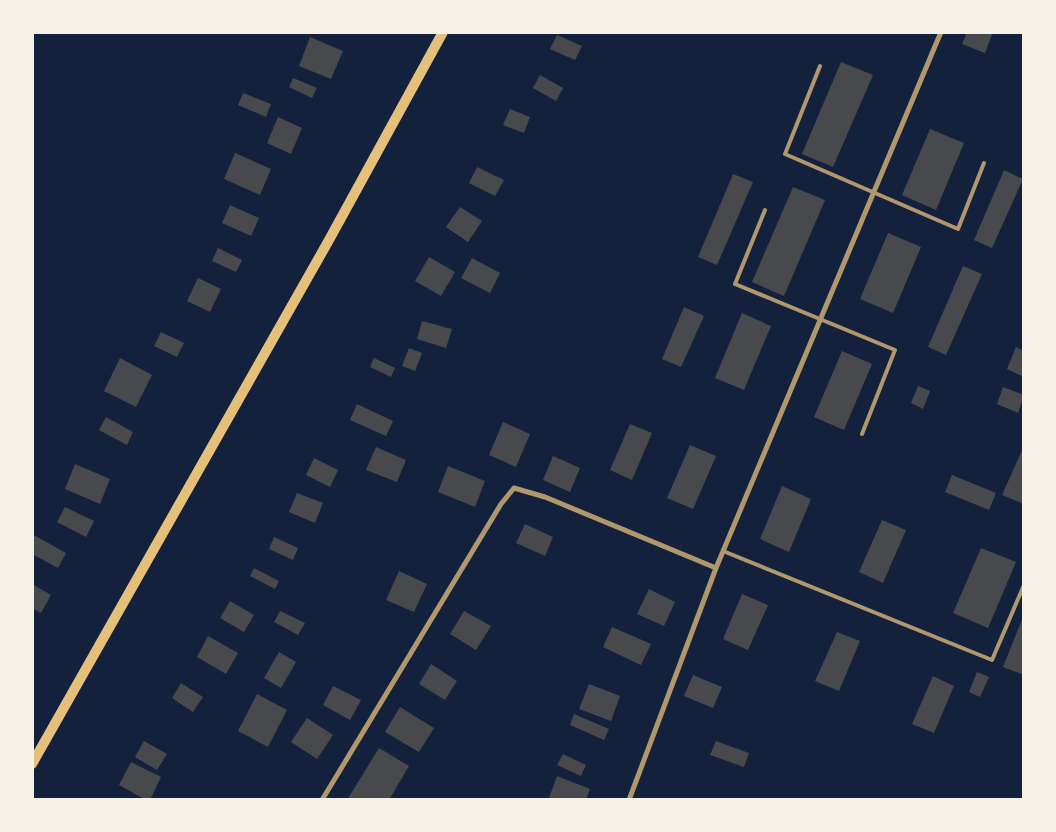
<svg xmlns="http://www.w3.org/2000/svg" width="1056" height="832" font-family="'Crimson Pro',serif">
<rect width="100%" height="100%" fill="#14213d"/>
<path fill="#48494c" d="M967,32h26l-8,21 -23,-9z
M557,35l25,11 -7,14 -25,-11z
M310,37l33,14 -12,28 -32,-13z
M841,62l32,13 -40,92 -31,-13z
M540,75l23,13 -7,13 -23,-13z
M293,78l24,10 -5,10 -23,-11z
M243,93l28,11 -5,13 -28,-12z
M510,109l20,8 -6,16 -21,-8z
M278,117l24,11 -11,26 -24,-11z
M930,129l34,14 -28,67 -34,-15z
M235,153l36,16 -11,26 -36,-16z
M477,167l27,13 -9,16 -26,-13z
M1004,170l19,9 -31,69 -18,-8z
M733,174l20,8 -36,83 -19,-8z
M793,187l32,13 -41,96 -32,-14z
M230,205l29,13 -8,18 -29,-13z
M460,207l22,14 -14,21 -22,-15z
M888,233l33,14 -28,66 -33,-14z
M218,248l24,12 -6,12 -24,-11z
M429,257l26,15 -14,24 -26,-15z
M472,258l28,15 -10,20 -29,-15z
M963,266l19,8 -36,81 -18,-8z
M198,278l23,11 -11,23 -23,-11z
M684,307l20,9 -23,51 -19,-8z
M742,313l29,13 -27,64 -29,-12z
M422,321l30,8 -6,19 -29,-9z
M161,332l23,11 -7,14 -23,-11z
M1016,347l8,4v26l-17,-8z
M409,348l13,5 -7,18 -13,-5z
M842,351l30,13 -28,66 -30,-13z
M120,358l32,17 -16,32 -32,-16z
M374,358l21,10 -4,9 -21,-10z
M918,386l12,5 -7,18 -12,-6z
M1003,387l21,8 -6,18 -21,-9z
M357,404l36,17 -7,15 -36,-16z
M106,417l27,15 -6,13 -28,-15z
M503,422l27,12 -14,33 -27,-12z
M630,424l22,9 -20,47 -22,-10z
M690,445l26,11 -23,53 -26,-11z
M1024,446v58l-22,-9z
M376,447l30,13 -9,22 -31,-12z
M553,456l27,12 -10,24 -27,-12z
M314,458l24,12 -8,17 -24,-12z
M75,464l35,15 -10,25 -35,-15z
M448,466l37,15 -10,26 -37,-15z
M952,475l44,18 -7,17 -44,-18z
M782,486l29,13 -22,53 -29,-13z
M297,493l26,10 -8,20 -26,-11z
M65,507l29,14 -8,16 -29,-15z
M882,520l24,10 -23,53 -24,-11z
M525,524l28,13 -8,19 -29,-13z
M32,534l34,19 -8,15 -26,-14z
M274,537l24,11 -5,12 -24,-11z
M981,548l35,14 -28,66 -35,-15z
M254,568l25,13 -4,8 -25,-13z
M399,571l28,13 -13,28 -28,-12z
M32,584l19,11 -10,18 -9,-5z
M649,589l26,13 -11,24 -27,-12z
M742,594l26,11 -20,45 -25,-11z
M230,601l24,14 -10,17 -24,-14z
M280,611l25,12 -7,12 -24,-13z
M464,611l27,15 -15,24 -26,-16z
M1023,617h1v58l-21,-8z
M612,627l39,17 -10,21 -38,-18z
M837,632l23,9 -21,50 -24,-10z
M208,636l30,17 -12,21 -29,-17z
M279,652l17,10 -15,26 -17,-10z
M431,664l26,17 -12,19 -26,-16z
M977,672l12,5 -9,20 -11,-5z
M693,675l29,12 -9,21 -29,-12z
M933,676l21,10 -20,47 -22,-9z
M181,683l22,14 -10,15 -21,-14z
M589,684l31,12 -9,25 -32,-12z
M333,686l28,14 -11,20 -27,-15z
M257,694l30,16 -19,37 -30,-16z
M400,707l34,21 -15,24 -34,-20z
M574,714l35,15 -5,11 -34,-15z
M307,718l26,17 -16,24 -26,-17z
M144,741l23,13 -10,16 -22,-13z
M716,741l33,12 -5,14 -34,-12z
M379,748l30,18 -20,34h-42z
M563,754l23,11 -5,11 -24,-11z
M131,762l30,15 -11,23h-4l-27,-15z
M557,776l33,13 -4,11h-33l-4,-2z"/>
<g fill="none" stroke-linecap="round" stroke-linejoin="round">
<path stroke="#b1986c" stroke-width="4" d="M820,66l-35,88 173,75 26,-66
M765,210l-30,74 160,66 -33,84
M723,551l269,109 32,-75"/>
<path stroke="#b1986c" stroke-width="5" d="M322,800l179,-296 13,-16 31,9 171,71
M629,800l87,-232 225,-536"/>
<path stroke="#e5c07b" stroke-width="10" d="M32,764l297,-524 114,-208"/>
</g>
<rect width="1056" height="832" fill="none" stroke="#f6f1e7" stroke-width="68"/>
</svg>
